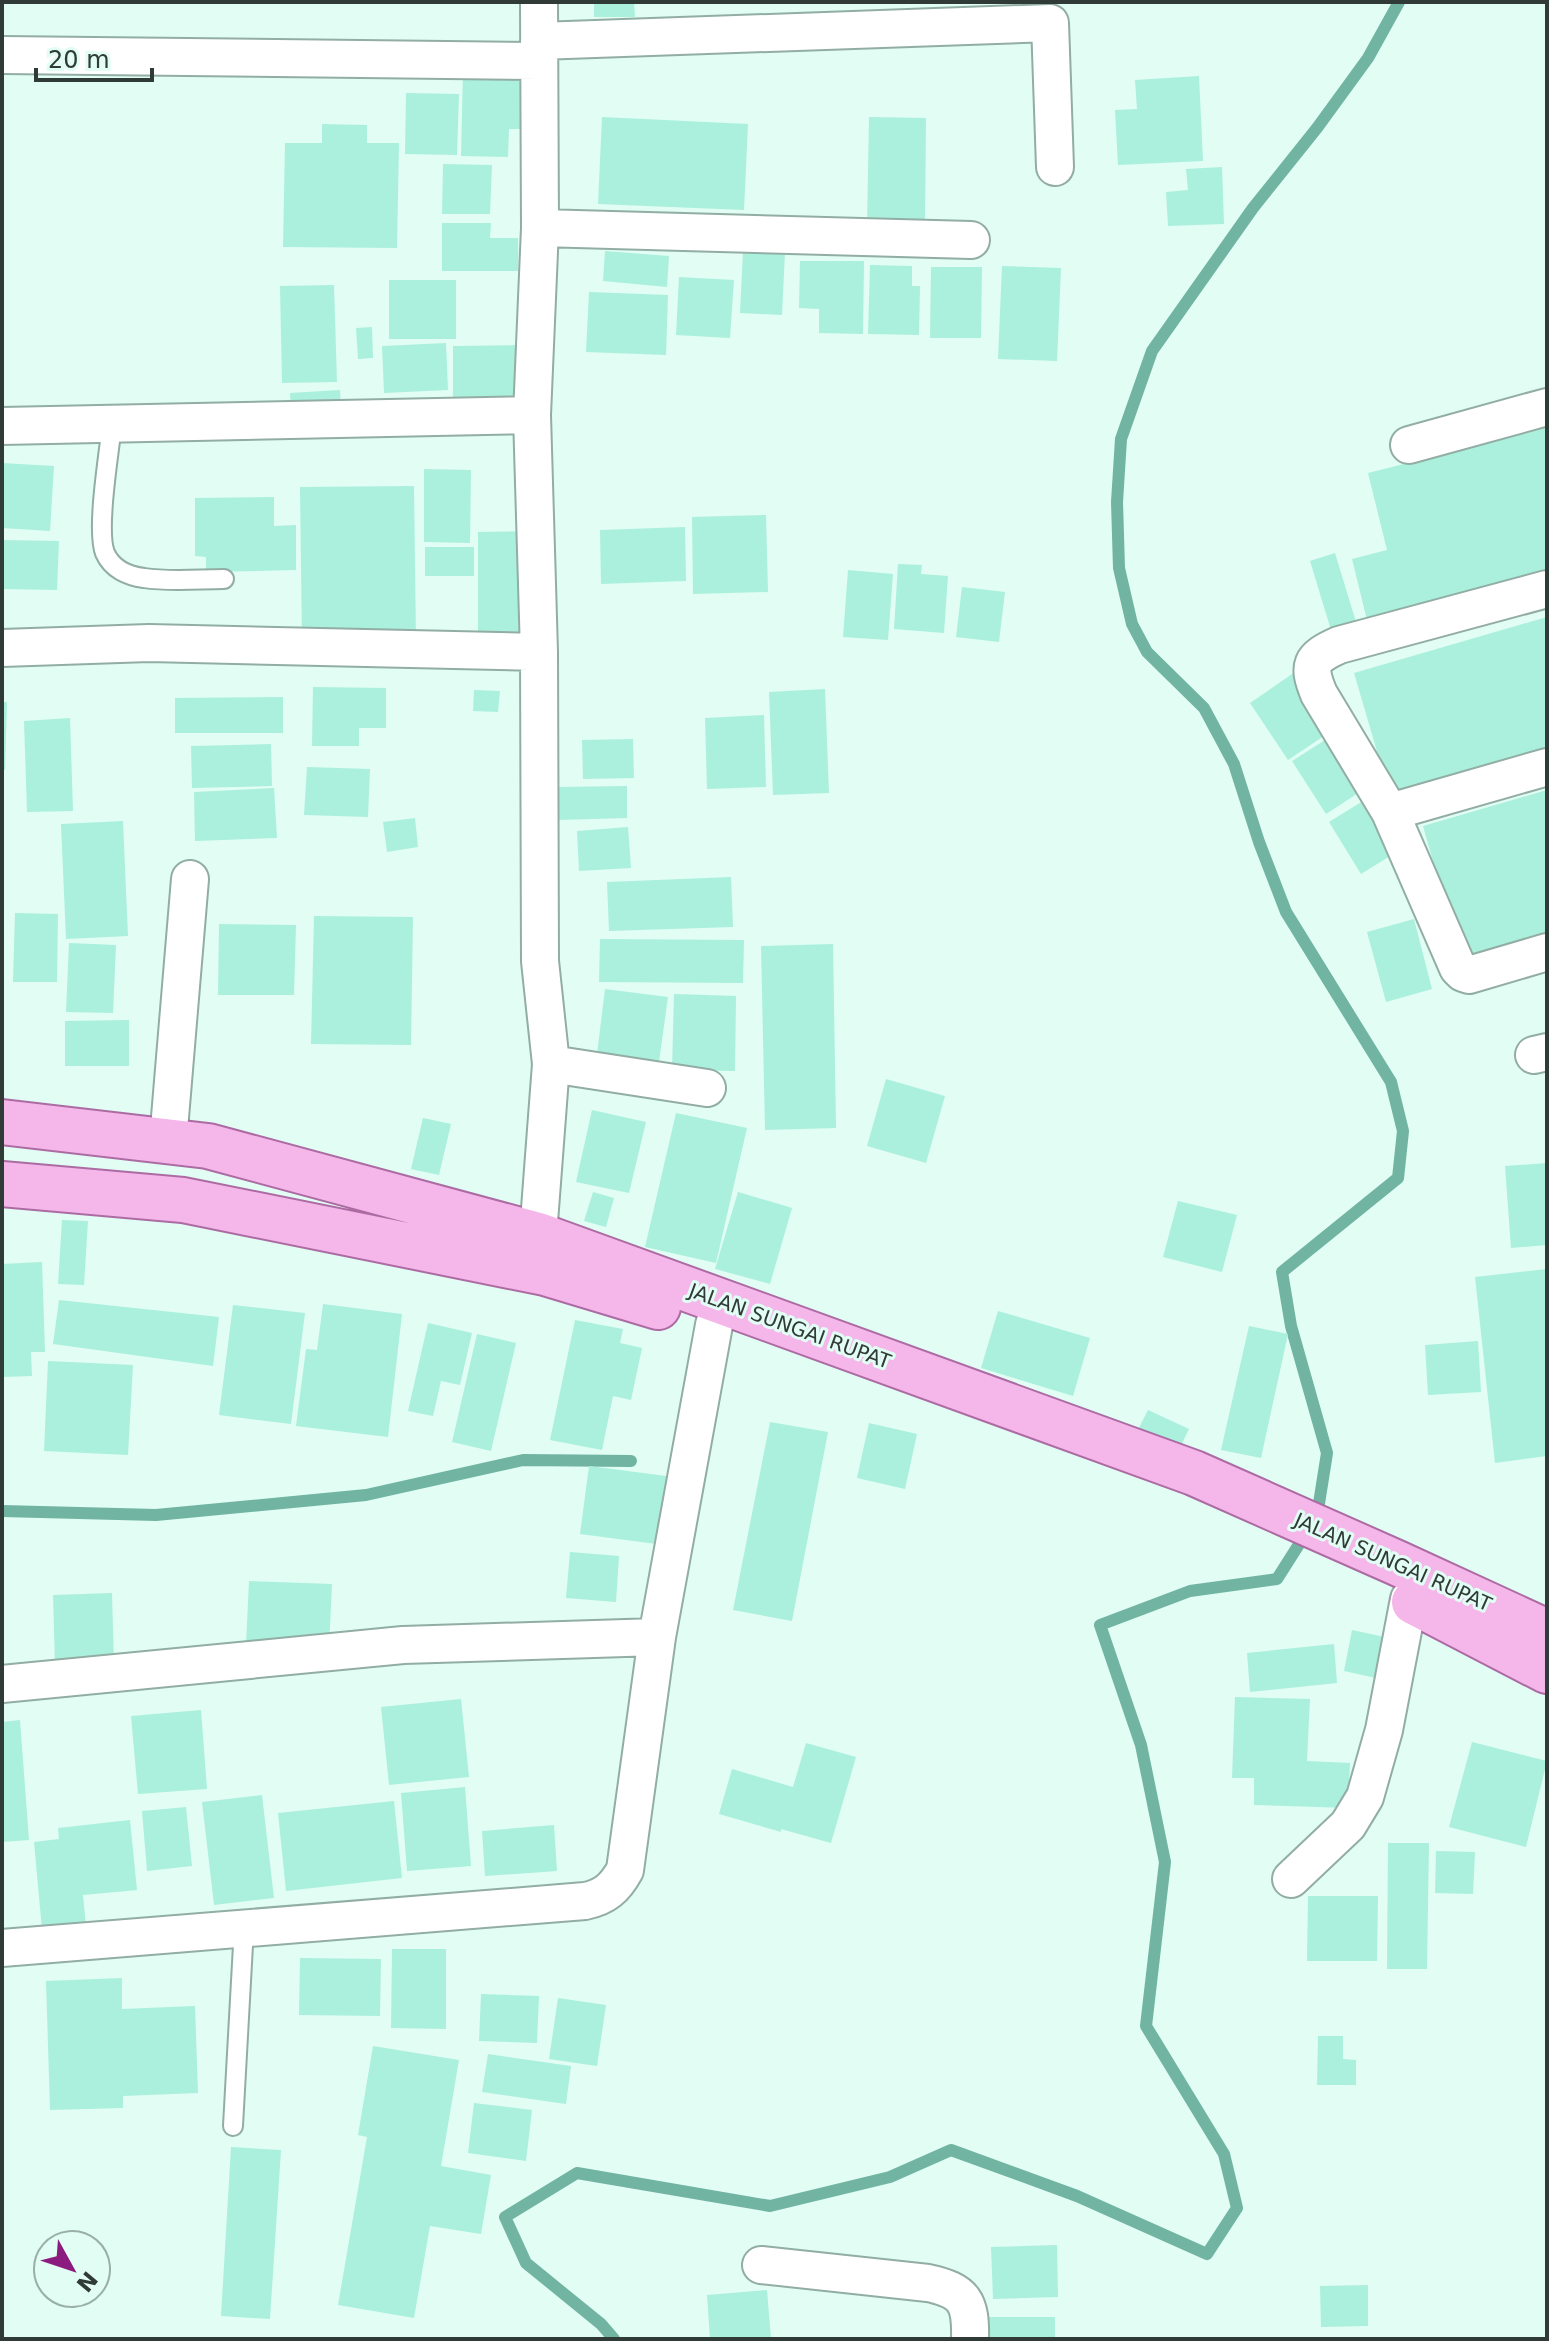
<svg xmlns="http://www.w3.org/2000/svg" width="1549" height="2341" viewBox="0 0 1549 2341" font-family="'DejaVu Sans',sans-serif">
<style>
.lines{fill:none;stroke-linecap:round;stroke-linejoin:round}
.stream{stroke:#71b4a1;stroke-width:12}
.building{fill:#abf0dc}
.lane-casing{stroke:#92ada4;stroke-width:22}
.street-casing{stroke:#92ada4;stroke-width:40}
.primary-casing{stroke:#ac6ca3;stroke-width:48}
.lane{stroke:#fff;stroke-width:18}
.street{stroke:#fff;stroke-width:36}
.primary{stroke:#f5b7ea;stroke-width:44}
.labels{text-anchor:middle;dominant-baseline:central;stroke-width:6;stroke-linejoin:round;paint-order:stroke}
.street-label{font-size:20px;fill:#303b38;stroke:#e1fdf4}
</style>
<rect width="100%" height="100%" fill="#e1fdf4"/>
<g class="lines">
<!-- stream -->
<path class="stream" d="M 2,1511 L 156,1515 L 366,1495 L 523,1460 L 631,1461
M 614,2339 L 601,2324 L 526,2263 L 505,2217 L 577,2173 L 770,2206 L 890,2177 L 951,2150 L 1077,2196 L 1207,2254 L 1237,2208 L 1224,2154 L 1146,2026 L 1165,1862 L 1141,1745 L 1100,1625 L 1190,1591 L 1277,1579 L 1317,1516 L 1327,1453 L 1291,1326 L 1282,1272 L 1398,1178 L 1403,1131 L 1391,1082 L 1286,912 L 1259,842 L 1234,764 L 1204,708 L 1147,652 L 1132,624 L 1119,568 L 1117,502 L 1121,439 L 1152,351 L 1253,208 L 1317,128 L 1368,58 L 1399,2"/>
</g>
<!-- building -->
<path class="building" d="M 594,2 L 634,2 L 635,17 L 594,17 Z
M 463,69 L 527,70 L 527,129 L 509,129 L 508,157 L 461,156 Z
M 1199,76 L 1203,161 L 1118,165 L 1115,110 L 1137,109 L 1135,80 Z
M 406,93 L 459,94 L 457,155 L 405,154 Z
M 602,117 L 748,124 L 744,210 L 598,204 Z
M 869,117 L 926,118 L 925,224 L 867,224 Z
M 322,124 L 367,125 L 367,143 L 399,143 L 397,248 L 283,247 L 285,143 L 322,143 Z
M 443,164 L 492,165 L 490,214 L 442,214 Z
M 1222,167 L 1224,224 L 1168,226 L 1166,192 L 1188,190 L 1186,169 Z
M 442,223 L 491,223 L 490,238 L 518,238 L 518,271 L 442,271 Z
M 605,251 L 669,256 L 667,287 L 603,281 Z
M 743,251 L 785,252 L 782,315 L 740,313 Z
M 800,261 L 864,261 L 863,334 L 819,333 L 819,309 L 799,308 Z
M 870,265 L 912,266 L 912,286 L 920,286 L 919,335 L 868,334 Z
M 1002,266 L 1061,268 L 1057,361 L 998,359 Z
M 931,267 L 982,267 L 981,338 L 930,338 Z
M 679,277 L 734,280 L 730,338 L 676,335 Z
M 389,280 L 456,280 L 456,339 L 389,339 Z
M 334,285 L 337,382 L 282,383 L 280,286 Z
M 589,292 L 668,295 L 666,355 L 586,352 Z
M 372,327 L 373,358 L 358,359 L 356,328 Z
M 446,343 L 448,390 L 384,393 L 382,346 Z
M 520,345 L 521,396 L 453,397 L 453,346 Z
M 340,390 L 341,409 L 291,412 L 290,393 Z
M 1547,428 L 1547,575 L 1367,620 L 1352,559 L 1387,550 L 1368,473 Z
M 2,463 L 54,466 L 50,531 L 2,528 Z
M 424,469 L 471,470 L 470,543 L 424,542 Z
M 414,486 L 416,642 L 302,644 L 300,487 Z
M 274,497 L 274,526 L 296,525 L 296,570 L 206,572 L 206,557 L 195,556 L 195,498 Z
M 766,515 L 768,592 L 693,594 L 692,517 Z
M 685,527 L 686,581 L 601,584 L 600,530 Z
M 532,531 L 532,635 L 478,635 L 478,532 Z
M 2,540 L 59,541 L 57,590 L 2,589 Z
M 425,547 L 474,547 L 474,576 L 425,576 Z
M 1335,553 L 1356,622 L 1331,630 L 1310,561 Z
M 898,564 L 922,565 L 921,574 L 948,576 L 944,633 L 894,629 Z
M 848,570 L 893,574 L 888,640 L 843,637 Z
M 962,587 L 1005,592 L 999,642 L 956,637 Z
M 1547,617 L 1547,762 L 1393,806 L 1354,673 Z
M 1298,670 L 1336,728 L 1288,760 L 1250,703 Z
M 313,687 L 386,688 L 386,728 L 359,728 L 359,746 L 312,746 Z
M 825,689 L 829,793 L 773,795 L 769,692 Z
M 474,690 L 500,691 L 498,712 L 473,711 Z
M 283,697 L 283,733 L 175,733 L 175,698 Z
M 2,702 L 7,702 L 5,770 L 2,770 Z
M 764,715 L 766,787 L 707,789 L 705,718 Z
M 70,718 L 73,811 L 27,812 L 24,721 Z
M 1336,733 L 1369,786 L 1326,814 L 1292,761 Z
M 633,739 L 634,778 L 583,779 L 582,740 Z
M 271,744 L 272,786 L 192,788 L 191,746 Z
M 307,767 L 370,769 L 368,817 L 304,815 Z
M 627,786 L 627,818 L 559,820 L 558,787 Z
M 274,788 L 277,838 L 195,841 L 194,792 Z
M 1547,790 L 1547,947 L 1464,972 L 1423,826 Z
M 1363,801 L 1395,853 L 1361,874 L 1329,822 Z
M 415,818 L 418,847 L 387,852 L 383,822 Z
M 123,821 L 128,936 L 66,939 L 61,824 Z
M 628,827 L 631,868 L 579,871 L 577,831 Z
M 731,877 L 733,927 L 609,931 L 607,882 Z
M 15,913 L 58,914 L 57,982 L 13,982 Z
M 314,916 L 413,917 L 411,1045 L 311,1044 Z
M 1414,919 L 1432,989 L 1386,1002 L 1367,932 Z
M 219,924 L 296,925 L 294,995 L 218,995 Z
M 600,939 L 744,940 L 743,983 L 599,982 Z
M 69,943 L 116,945 L 113,1013 L 66,1012 Z
M 833,944 L 836,1128 L 765,1130 L 761,946 Z
M 605,989 L 668,997 L 658,1069 L 596,1062 Z
M 674,994 L 736,996 L 735,1071 L 672,1070 Z
M 129,1020 L 129,1066 L 65,1066 L 65,1021 Z
M 886,1079 L 945,1096 L 926,1163 L 867,1146 Z
M 592,1110 L 646,1122 L 629,1193 L 576,1182 Z
M 676,1113 L 747,1128 L 716,1263 L 645,1247 Z
M 423,1118 L 451,1124 L 439,1175 L 411,1169 Z
M 1547,1163 L 1547,1245 L 1511,1248 L 1505,1166 Z
M 593,1192 L 614,1198 L 606,1227 L 584,1221 Z
M 738,1192 L 792,1208 L 770,1284 L 715,1269 Z
M 1178,1201 L 1237,1215 L 1222,1272 L 1163,1257 Z
M 62,1220 L 88,1221 L 84,1285 L 58,1284 Z
M 42,1262 L 45,1352 L 31,1352 L 32,1376 L 2,1377 L 2,1264 Z
M 1547,1269 L 1547,1456 L 1495,1463 L 1475,1277 Z
M 59,1300 L 219,1317 L 213,1366 L 53,1344 Z
M 323,1304 L 402,1314 L 388,1437 L 296,1426 L 306,1349 L 317,1350 Z
M 233,1305 L 305,1313 L 291,1424 L 219,1415 Z
M 998,1311 L 1090,1338 L 1073,1396 L 981,1368 Z
M 575,1320 L 623,1329 L 620,1343 L 642,1348 L 631,1400 L 613,1396 L 602,1450 L 550,1440 Z
M 428,1323 L 472,1333 L 460,1385 L 441,1381 L 433,1416 L 408,1411 Z
M 1249,1326 L 1288,1334 L 1261,1458 L 1221,1450 Z
M 477,1334 L 516,1343 L 491,1451 L 452,1442 Z
M 1478,1341 L 1481,1392 L 1428,1395 L 1425,1345 Z
M 48,1361 L 133,1365 L 128,1455 L 44,1451 Z
M 1148,1410 L 1189,1429 L 1178,1452 L 1137,1432 Z
M 770,1422 L 828,1432 L 792,1621 L 733,1610 Z
M 869,1423 L 917,1434 L 905,1489 L 857,1478 Z
M 589,1466 L 674,1477 L 664,1545 L 580,1534 Z
M 570,1552 L 619,1556 L 616,1602 L 566,1598 Z
M 249,1581 L 332,1584 L 329,1648 L 246,1645 Z
M 112,1593 L 114,1665 L 55,1666 L 53,1595 Z
M 1352,1630 L 1394,1639 L 1385,1680 L 1344,1671 Z
M 1334,1644 L 1337,1683 L 1250,1692 L 1247,1653 Z
M 1235,1697 L 1310,1699 L 1307,1761 L 1350,1763 L 1348,1808 L 1254,1805 L 1254,1778 L 1232,1778 Z
M 461,1699 L 469,1777 L 389,1785 L 381,1707 Z
M 201,1710 L 207,1789 L 138,1794 L 131,1716 Z
M 20,1720 L 29,1840 L 2,1842 L 2,1722 Z
M 1472,1742 L 1547,1761 L 1526,1847 L 1449,1827 Z
M 806,1743 L 856,1757 L 831,1843 L 781,1829 L 781,1832 L 719,1814 L 732,1769 L 793,1787 Z
M 465,1787 L 471,1866 L 407,1871 L 401,1793 Z
M 262,1795 L 274,1898 L 214,1905 L 202,1802 Z
M 394,1801 L 402,1878 L 286,1891 L 278,1813 Z
M 186,1807 L 192,1866 L 147,1871 L 142,1811 Z
M 130,1820 L 137,1890 L 83,1895 L 86,1926 L 42,1930 L 34,1842 L 59,1839 L 58,1828 Z
M 554,1825 L 557,1871 L 485,1876 L 482,1831 Z
M 1388,1843 L 1429,1843 L 1427,1969 L 1387,1969 Z
M 1436,1851 L 1475,1852 L 1473,1894 L 1435,1893 Z
M 1308,1896 L 1378,1896 L 1377,1961 L 1307,1961 Z
M 392,1949 L 446,1949 L 446,2029 L 391,2028 Z
M 300,1958 L 381,1959 L 380,2016 L 299,2015 Z
M 122,1978 L 122,2009 L 195,2006 L 198,2093 L 123,2096 L 123,2108 L 50,2110 L 46,1981 Z
M 481,1994 L 539,1996 L 537,2043 L 479,2041 Z
M 558,1998 L 606,2005 L 597,2066 L 549,2059 Z
M 1318,2036 L 1343,2036 L 1343,2059 L 1356,2060 L 1356,2085 L 1317,2085 Z
M 373,2046 L 459,2060 L 441,2166 L 491,2175 L 481,2234 L 430,2226 L 414,2318 L 338,2305 L 367,2137 L 358,2135 Z
M 488,2054 L 571,2066 L 566,2104 L 482,2092 Z
M 474,2103 L 532,2110 L 526,2161 L 468,2153 Z
M 231,2147 L 281,2150 L 270,2319 L 221,2316 Z
M 1057,2245 L 1058,2297 L 993,2299 L 991,2247 Z
M 1368,2285 L 1368,2326 L 1321,2327 L 1320,2286 Z
M 767,2290 L 771,2339 L 710,2339 L 707,2295 Z
M 987,2317 L 1055,2317 L 1055,2339 L 987,2339 Z"/>
<g class="lines">
<!-- lane casing -->
<g class="lane-casing">
<path id="lane" d="M 112,425 C 109,453 96,530 105,553 C 112,569 128,576 144,578 C 170,582 199,579 224,579
M 233,2126 L 244,1927"/>
</g>
<!-- street casing -->
<g class="street-casing">
<path id="street" d="M 539,2 L 540,228 L 532,415 L 539,652 L 540,961 L 551,1064 L 538,1235 L 543,1263
M 539,41 L 1050,23 L 1055,167
M 2,55 L 539,61
M 540,228 L 971,240
M 2,426 L 532,415
M 1409,445 L 1547,407
M 1547,589 L 1339,645 C 1310,658 1307,665 1319,694 L 1390,812 L 1458,968 L 1463,973 L 1469,975 L 1547,952
M 2,648 L 149,643 L 539,652
M 1390,812 L 1547,767
M 1534,1055 L 1547,1052
M 551,1064 L 707,1088
M 168,1141 L 190,879
M 2,1684 L 403,1645 L 657,1637
M 1291,1879 L 1348,1825 L 1365,1797 L 1384,1730 L 1409,1599
M 2,1948 L 585,1901 C 605,1897 615,1888 625,1870 L 657,1637 L 714,1325 L 721,1301
M 761,2265 L 928,2283 C 965,2291 971,2302 970,2339"/>
</g>
<!-- primary casing -->
<g class="primary-casing">
<path id="primary" d="M 2,1122 L 208,1146 L 538,1235 L 1194,1473 L 1397,1563 L 1547,1632
M 2,1184 L 183,1200 L 545,1273 L 658,1307
M 1414,1602 L 1547,1671"/>
</g>
<!-- lane -->
<use href="#lane" class="lane"/>
<!-- street -->
<use href="#street" class="street"/>
<!-- primary -->
<use href="#primary" class="primary"/>
</g>
<g class="labels">
<!-- street labels -->
<g class="street-label">
<text transform="translate(790 1326) rotate(20)">JALAN SUNGAI RUPAT</text>
<text transform="translate(1393 1562) rotate(24)">JALAN SUNGAI RUPAT</text>
</g>
</g>
<!-- border -->
<rect width="1549" height="2341" fill="none" stroke="#303b38" stroke-width="8"/>
<!-- north arrow -->
<g transform="translate(72 2269) rotate(130)"><circle r="38" fill="#e1fdf4" stroke="#9aafa9" stroke-width="2"/>
<path d="M0-6L14 30L0 20L-14 30Z" fill="#8b1b7e"/>
<text y="-12" font-size="22" font-weight="bold" text-anchor="middle" fill="#303b38">N</text>
</g>
<!-- scale -->
<path d="M36 68v12h116v-12" fill="none" stroke="#303b38" stroke-width="4"/>
<text x="48" y="68" font-size="24" fill="#303b38" stroke="#e1fdf4" stroke-width="6" paint-order="stroke">20 m</text>
</svg>
